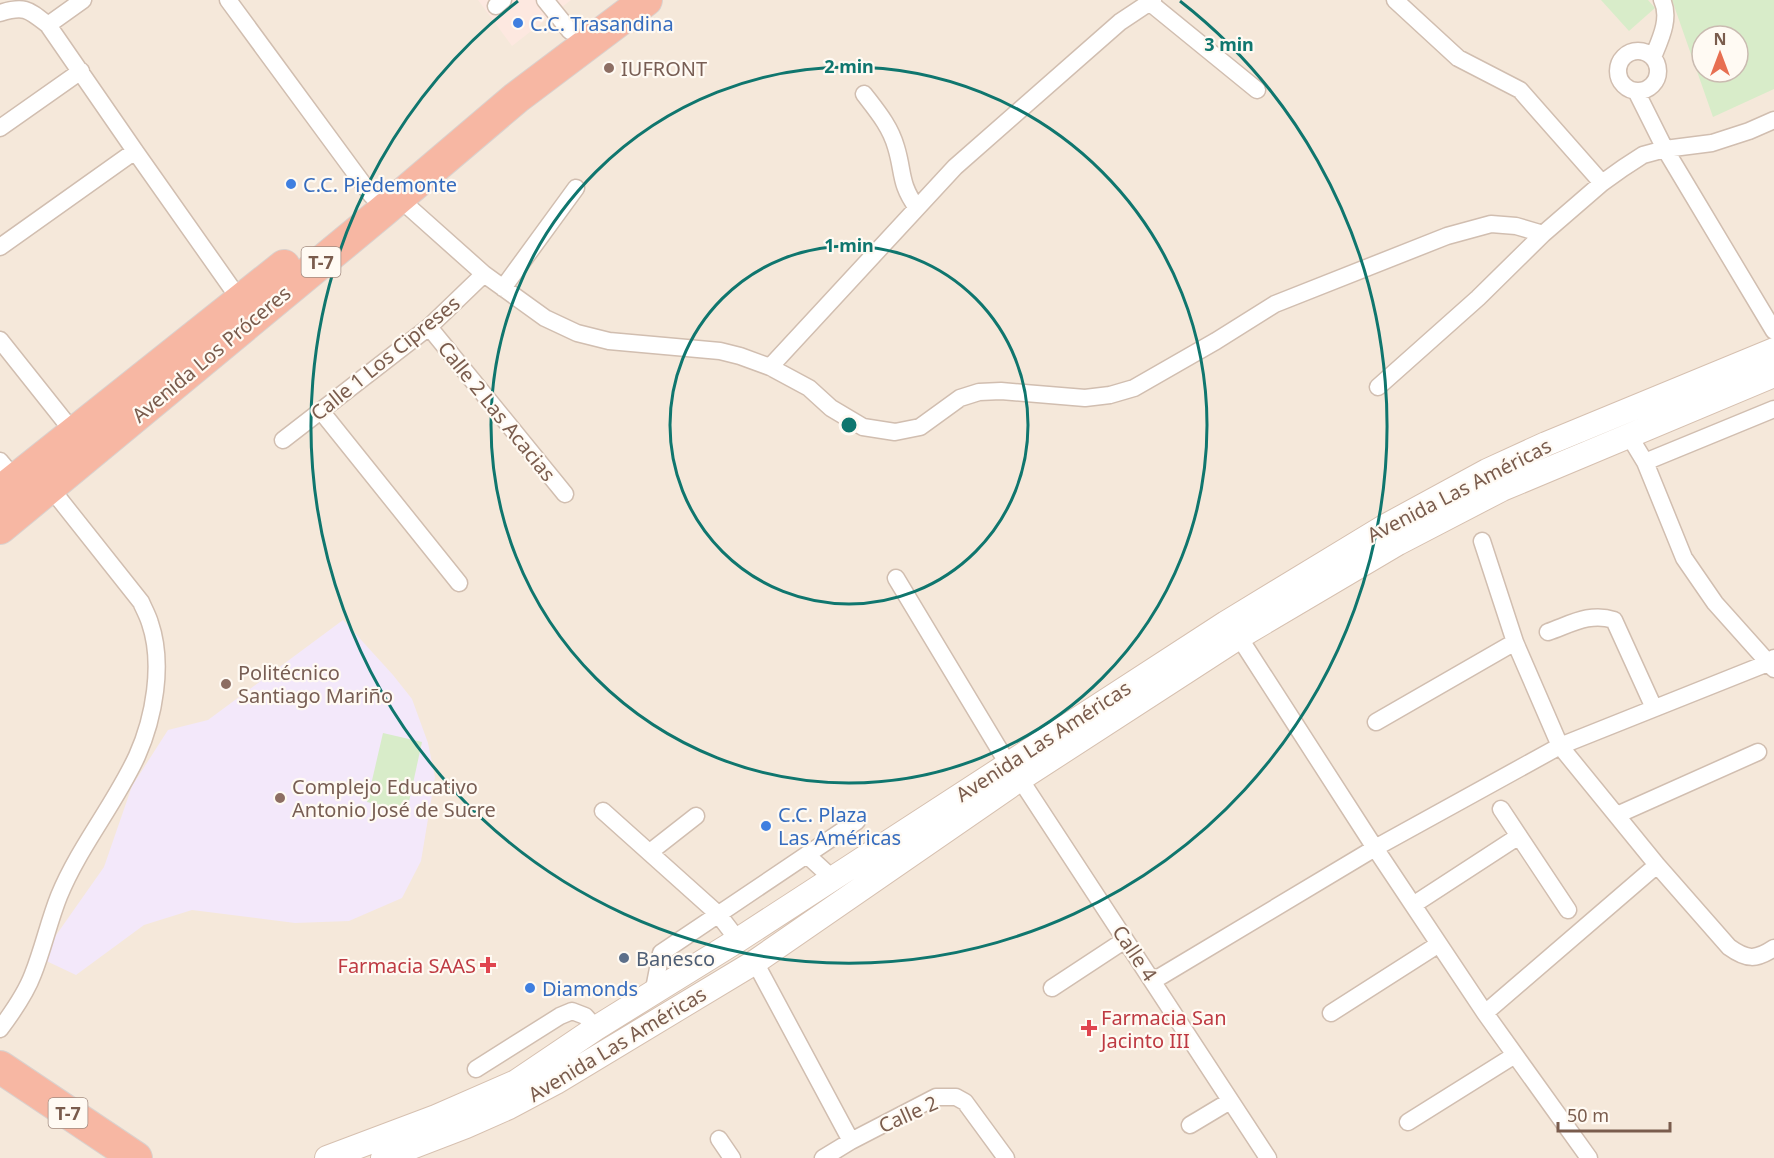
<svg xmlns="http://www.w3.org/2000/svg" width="1774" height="1158" viewBox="0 0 1774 1158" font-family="'Noto Sans',sans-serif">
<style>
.residential{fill:#f5e8da;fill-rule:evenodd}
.commercial{fill:#fde8e0}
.education{fill:#f3e8fa}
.green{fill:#d8ecc9;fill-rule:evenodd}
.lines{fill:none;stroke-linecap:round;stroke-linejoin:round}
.street-casing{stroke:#d1beb0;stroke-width:19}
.secondary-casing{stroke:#d6c0b0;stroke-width:26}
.highway-casing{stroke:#dad1cd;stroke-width:34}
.street{stroke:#fff;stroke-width:16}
.secondary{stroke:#fff;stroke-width:24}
.highway{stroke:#f7b7a3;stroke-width:32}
.ring{fill:none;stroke:#0f766e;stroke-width:3}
.shop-dot{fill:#3f7fe0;stroke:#fffaf3;stroke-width:2}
.education-dot{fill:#8d6e63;stroke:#fffaf3;stroke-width:2}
.service-dot{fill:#5c6f8a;stroke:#fffaf3;stroke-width:2}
.health-dot{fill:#e0444e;stroke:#fffaf3;stroke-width:2}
.labels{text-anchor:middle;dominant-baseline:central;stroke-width:4.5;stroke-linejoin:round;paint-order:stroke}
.shield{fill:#fffaf3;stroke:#a28b7f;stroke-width:1.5}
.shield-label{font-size:18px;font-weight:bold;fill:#7a5c4d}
.shop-label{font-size:20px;fill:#366cbe;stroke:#fffaf3;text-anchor:start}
.education-label{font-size:20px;fill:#785e54;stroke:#fffaf3;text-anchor:start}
.street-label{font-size:20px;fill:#7a5c4d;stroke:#fffaf3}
.service-label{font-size:20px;fill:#4e5e75;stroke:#fffaf3;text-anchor:start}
.health-label{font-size:20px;fill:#be3a42;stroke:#fffaf3;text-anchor:end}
.centre{fill:#0f766e;stroke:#fffaf3;stroke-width:3}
.ring-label{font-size:18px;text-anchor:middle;font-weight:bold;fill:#0f766e;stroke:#fffaf3;stroke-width:4.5;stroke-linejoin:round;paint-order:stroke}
</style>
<rect width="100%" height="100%" fill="#fdf6ec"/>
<!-- residential -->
<path class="residential" d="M 0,0 L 1774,0 L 1774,1158 L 0,1158 ZM 1702,36 L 1738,36 L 1738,72 L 1702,72 Z"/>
<!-- commercial -->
<path class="commercial" d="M 478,0 L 571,0 L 512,46 Z"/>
<!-- education -->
<path class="education" d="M 343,620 L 393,675 L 412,699 L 428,743 L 435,777 L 421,861 L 402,898 L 349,921 L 295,923 L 192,910 L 144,925 L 76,975 L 40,958 L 104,867 L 132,786 L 168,730 L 208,720 Z"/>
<!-- green -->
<path class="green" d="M 1601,0 L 1648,0 L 1655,8 L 1629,31 Z
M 1672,0 L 1774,0 L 1774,89 L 1713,117 ZM 1702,36 L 1738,36 L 1738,72 L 1702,72 Z
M 383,733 L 422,742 L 407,811 L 367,802 Z"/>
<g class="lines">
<!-- street casing -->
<g class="street-casing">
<path id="street" d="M 228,0 L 372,196
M 545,0 L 570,31
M 1395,0 L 1458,58 L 1520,90 L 1602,183
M 1149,2 L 1257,90
M 496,6 L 503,0
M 0,13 C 25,5 29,10 48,25 L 135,151 L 240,300
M 48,25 L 83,0
M1618 71a20 20 0 1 1 40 0a20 20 0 1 1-40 0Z
M 1653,57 C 1660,40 1671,18 1662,0
M 1636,91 L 1665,149 L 1774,331
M 864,94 C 877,111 890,126 896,147 C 904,173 899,183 917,208
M 0,128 L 81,71
M 410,208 L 484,274 L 545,318 L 577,333 L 609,341 L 720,351 L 740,356 L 770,367 L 809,388 L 831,408 L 863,427 L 895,432 L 920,427 L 960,398 L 979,392 L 1001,391 L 1085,398 L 1110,395 L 1134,388 L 1216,341 L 1275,304 L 1447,236 L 1491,224 L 1516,226 L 1543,234
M 0,247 L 135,151
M 503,288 L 576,188
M 429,327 L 565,494
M 0,340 L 74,433
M 770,367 L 955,167 L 1120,22 L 1153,0
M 1378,387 L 1478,298 L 1543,234 L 1602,183 L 1623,168 L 1643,155 L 1665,149 L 1712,143 L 1749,131 L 1774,120
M 321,411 L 459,583
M 1628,434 L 1645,462 L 1684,558 L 1715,603 L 1774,669
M 283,440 L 429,327 L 484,274
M 0,461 L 15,479
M 1645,462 L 1774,409
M 1482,541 L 1515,642 L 1560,746 L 1657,865 L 1485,1013
M 896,578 L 1008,764 L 1020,779 L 1268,1158
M 1548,632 C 1571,624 1590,612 1614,620 L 1654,708
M 1239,637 L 1375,848 L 1485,1013 L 1589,1158
M 1376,722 L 1515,642
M 1501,809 L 1568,910
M 603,811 L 718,914 L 738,940
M 1617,815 L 1758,752
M 650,852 L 696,816
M 808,856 L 832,878
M 1657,865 L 1729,947 C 1747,960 1756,960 1774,948
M 1413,905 L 1519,836
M 755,962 L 851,1141
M 1153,981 L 1375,848 L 1560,746 L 1768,663 L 1774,658
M 1052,988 L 1125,940
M 653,994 L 661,953 L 857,821
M 1331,1013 L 1439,944
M 0,1029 C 12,1013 26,993 33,974 C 43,949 49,921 59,896 C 79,847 115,804 137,756 C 154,718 164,664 150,623 C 148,616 144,609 141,602 L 49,486
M 476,1069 L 560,1016 L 572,1011 L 585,1016 L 596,1028
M 1408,1122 L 1515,1055
M 1190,1125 L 1230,1101
M 719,1139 L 732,1158
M 823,1158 L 851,1141 L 936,1097 L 956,1097 L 965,1102 L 1006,1158"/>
</g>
<!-- secondary casing -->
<g class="secondary-casing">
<path id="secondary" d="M 327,1158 L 436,1117 L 516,1082 L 596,1028 L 738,940 L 1226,623 L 1384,527 L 1487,471 L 1546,444 L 1774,350
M 383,1158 L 466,1126 L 509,1107 L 556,1082 L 755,962 L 1020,779 L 1239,637 L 1398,543 L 1502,489 L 1774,375"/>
</g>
<!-- highway casing -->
<g class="highway-casing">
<path id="highway" d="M 0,492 L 284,266
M 0,528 L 383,211 L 516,98 L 646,0
M 0,1067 L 136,1158"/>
</g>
<!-- street -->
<use href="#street" class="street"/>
<!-- secondary -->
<use href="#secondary" class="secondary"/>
<!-- highway -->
<use href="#highway" class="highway"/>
</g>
<!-- distance rings -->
<g class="ring">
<circle cx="849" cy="425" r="179"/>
<circle cx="849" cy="425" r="358"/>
<path d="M1180 1A538 538 0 1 1 518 1"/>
</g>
<!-- markers -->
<g class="shop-dot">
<circle cx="518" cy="23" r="6"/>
<circle cx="291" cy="184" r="6"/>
<circle cx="766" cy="826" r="6"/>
<circle cx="530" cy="988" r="6"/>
</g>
<g class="education-dot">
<circle cx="609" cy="68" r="6"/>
<circle cx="226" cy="684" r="6"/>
<circle cx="280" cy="798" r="6"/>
</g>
<circle class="service-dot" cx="624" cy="958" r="6"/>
<g class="health-dot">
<path d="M485 956h6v6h6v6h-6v6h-6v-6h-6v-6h6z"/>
<path d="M1086 1019h6v6h6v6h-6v6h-6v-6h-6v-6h6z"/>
</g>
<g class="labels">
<!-- shield labels -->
<g class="shield">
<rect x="301.5" y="247" width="39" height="30" rx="4.5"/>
<rect x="48.5" y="1098" width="39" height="30" rx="4.5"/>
</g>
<g class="shield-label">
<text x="321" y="262">T-7</text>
<text x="68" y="1113">T-7</text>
</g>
<!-- shop labels -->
<g class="shop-label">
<text x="530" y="23">C.C. Trasandina</text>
<text x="303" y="184">C.C. Piedemonte</text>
<text x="778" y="814">C.C. Plaza<tspan x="778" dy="23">Las Américas</tspan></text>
<text x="542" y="988">Diamonds</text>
</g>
<!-- education labels -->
<g class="education-label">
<text x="621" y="68">IUFRONT</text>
<text x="238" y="672">Politécnico<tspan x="238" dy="23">Santiago Mariño</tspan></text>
<text x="292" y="786">Complejo Educativo<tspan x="292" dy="23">Antonio José de Sucre</tspan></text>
</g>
<!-- street labels -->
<g class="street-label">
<text transform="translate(211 354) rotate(-40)">Avenida Los Próceres</text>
<text transform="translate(385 358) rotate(-39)">Calle 1 Los Cipreses</text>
<text transform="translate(497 411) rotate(51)">Calle 2 Las Acacias</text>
<text transform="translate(1459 490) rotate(-27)">Avenida Las Américas</text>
<text transform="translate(1043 741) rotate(-33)">Avenida Las Américas</text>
<text transform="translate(1135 953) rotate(56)">Calle 4</text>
<text transform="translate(617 1044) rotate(-31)">Avenida Las Américas</text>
<text transform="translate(908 1114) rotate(-24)">Calle 2</text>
</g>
<!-- service labels -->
<g class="service-label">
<text x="636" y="958">Banesco</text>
</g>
<!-- health labels -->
<g class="health-label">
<text x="476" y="965">Farmacia SAAS</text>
<text x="1101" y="1017" text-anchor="start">Farmacia San<tspan x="1101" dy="23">Jacinto III</tspan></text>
</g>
</g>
<circle cx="849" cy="425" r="9" class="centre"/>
<g class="ring-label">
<text x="1229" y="51">3 min</text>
<text x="849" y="73">2 min</text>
<text x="849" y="252">1 min</text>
</g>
<!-- north arrow -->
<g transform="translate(1720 54)"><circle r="28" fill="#fffaf3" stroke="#cabbb1" stroke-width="1.5"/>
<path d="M0-4.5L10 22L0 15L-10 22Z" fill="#e76f51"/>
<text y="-9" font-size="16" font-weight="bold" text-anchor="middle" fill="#7a5c4d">N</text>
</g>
<!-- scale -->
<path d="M1558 1122v9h112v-9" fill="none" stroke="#7a5c4d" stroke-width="3"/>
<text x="1567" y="1122" font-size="18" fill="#7a5c4d" stroke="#fffaf3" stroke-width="4.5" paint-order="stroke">50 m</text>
</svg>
